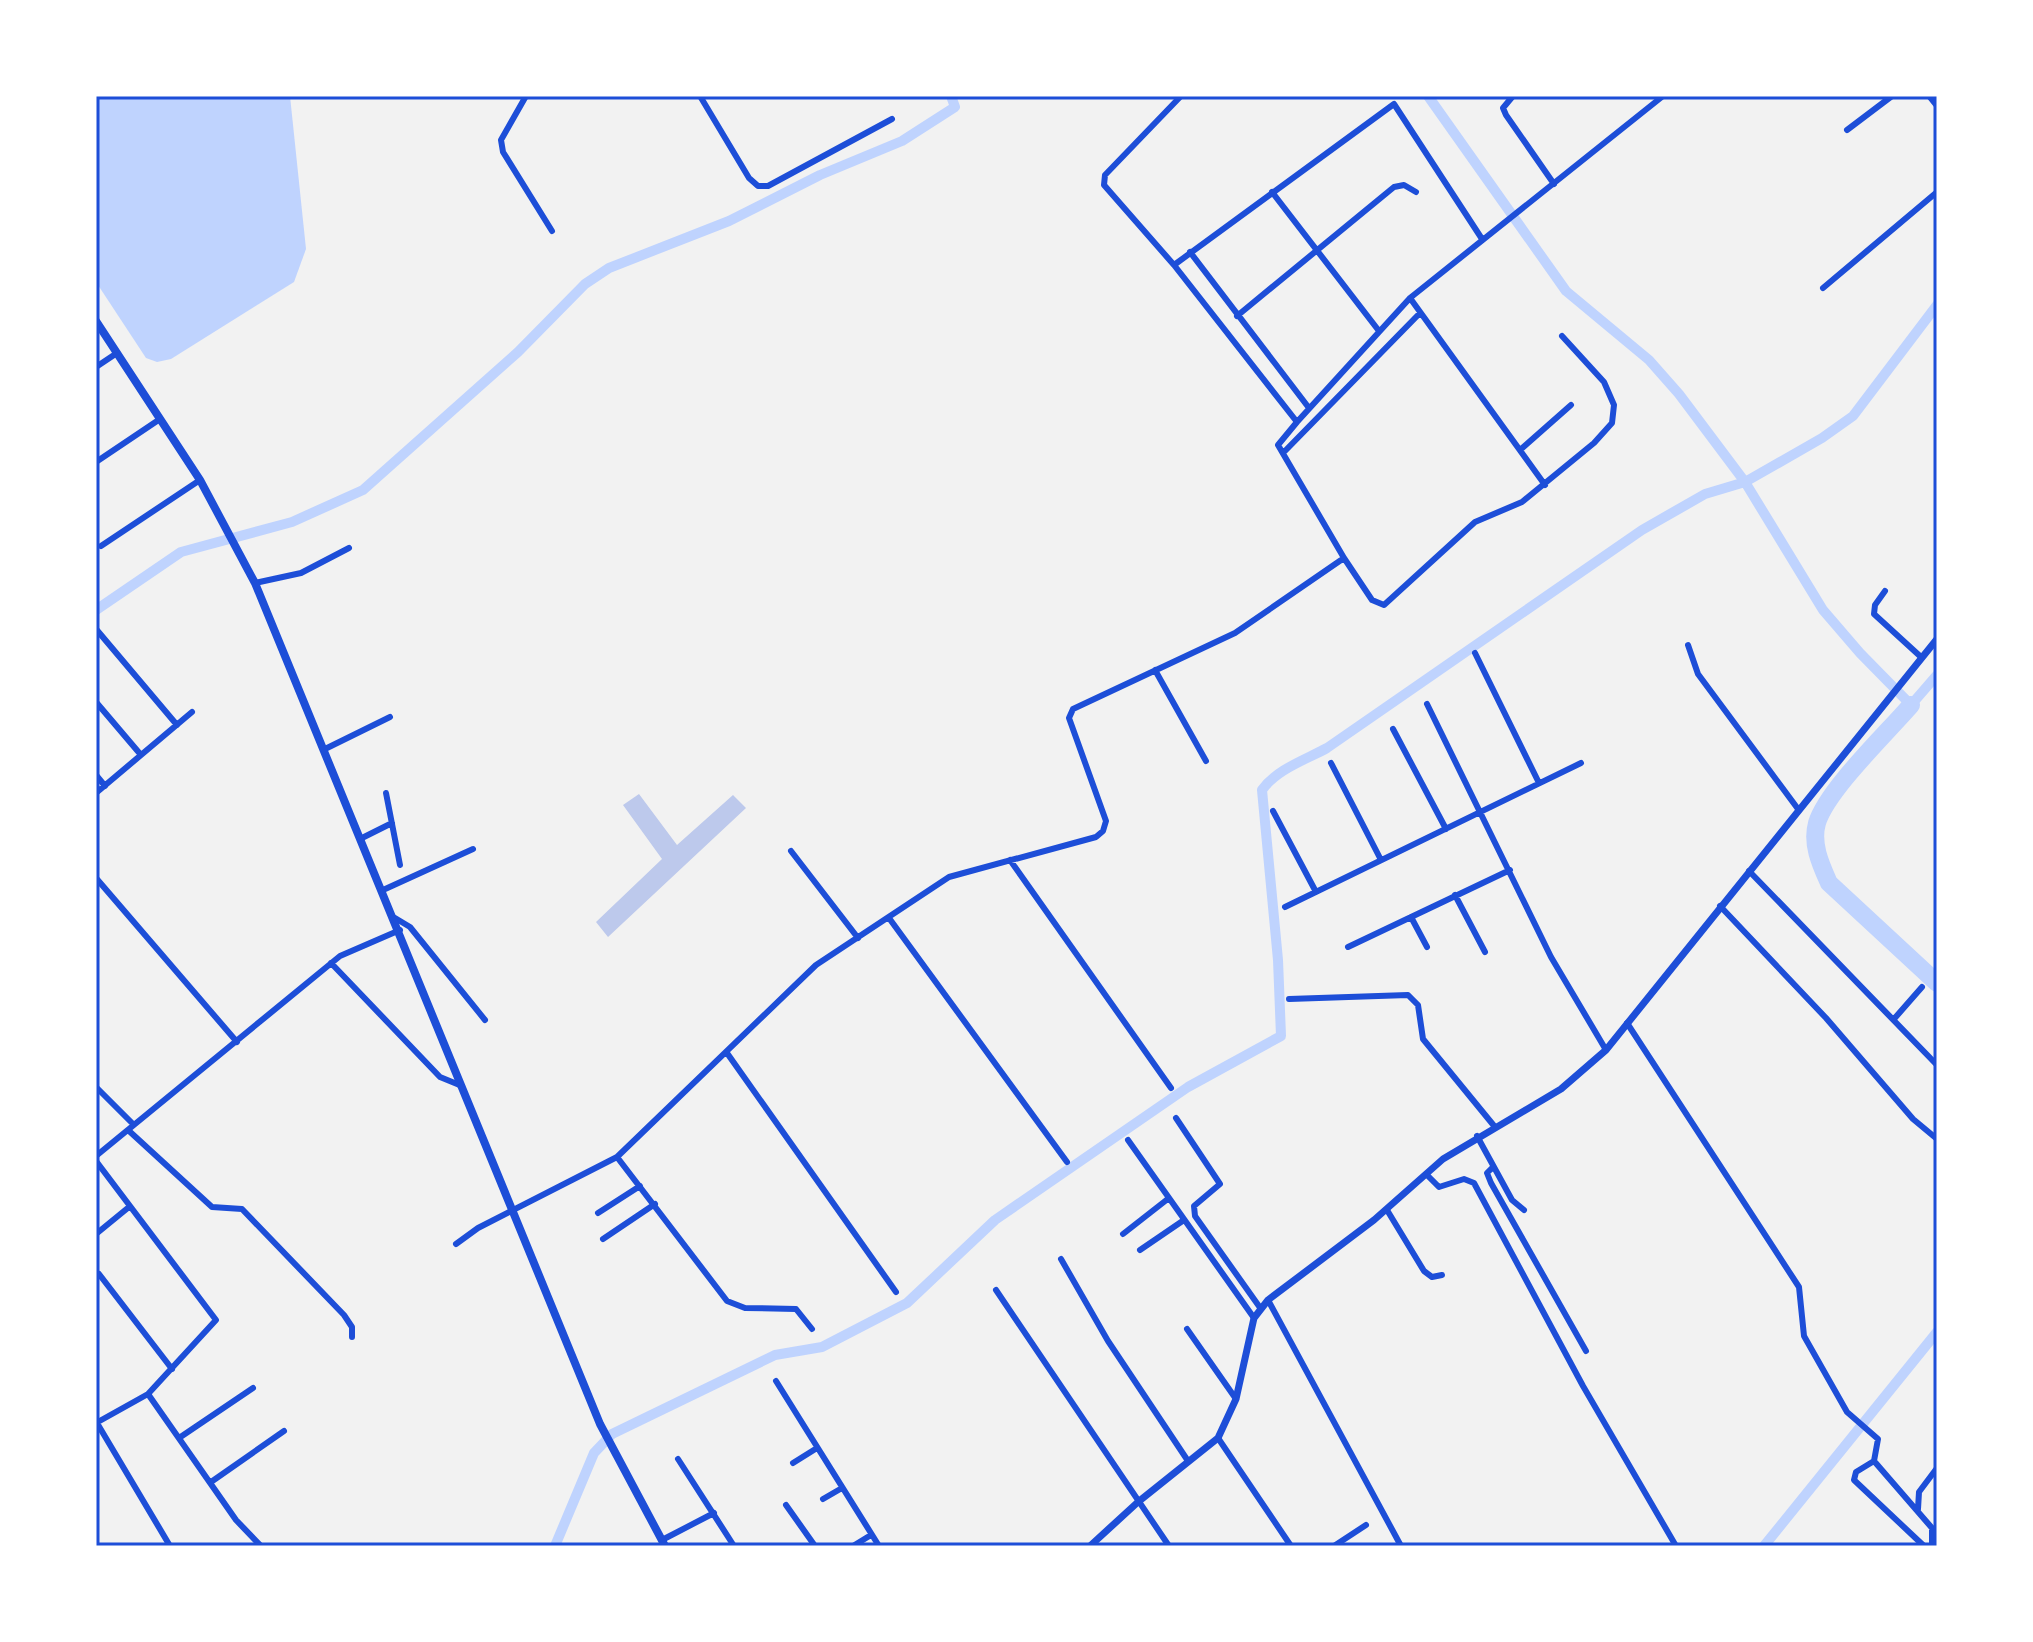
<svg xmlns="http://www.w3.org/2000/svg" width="2033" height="1642" viewBox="0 0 2033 1642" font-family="Overpass,sans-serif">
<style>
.water{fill:#bfd3fe}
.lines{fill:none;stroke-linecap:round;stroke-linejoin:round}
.canal{stroke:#bfd3fe;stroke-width:10}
.river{stroke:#bfd3fe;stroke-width:18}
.building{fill:#bdc9ec}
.minor{stroke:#1d4ed8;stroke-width:6}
.tertiary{stroke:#1d4ed8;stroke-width:7}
.secondary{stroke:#1d4ed8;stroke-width:8}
.neatline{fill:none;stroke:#1d4ed8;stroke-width:3}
</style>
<rect width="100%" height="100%" fill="#f2f2f2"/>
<!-- water -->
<path class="water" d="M 96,96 L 290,96 L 306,249 L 294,282 L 171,359 L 157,362 L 146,358 L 96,282 Z"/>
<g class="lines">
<!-- canal -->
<path class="canal" d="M 1428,96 L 1566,291 L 1649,360 L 1679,394 L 1745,482 L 1823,610 L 1860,653 L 1911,705 L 1937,675
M 96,610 L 181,552 L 292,522 L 363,490 L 518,352 L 585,284 L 609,268 L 729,221 L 820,175 L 902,141 L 955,107 L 951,96
M 555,1546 L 594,1453 L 612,1434 L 775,1355 L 822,1347 L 907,1303 L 995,1220 L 1188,1087 L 1281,1036 L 1278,960 L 1262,790 C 1277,769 1305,760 1327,748 L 1642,530 L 1705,494 L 1745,482 L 1822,438 L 1853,416 L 1937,305
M 1764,1546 L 1937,1332"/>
<!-- river -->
<path class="river" d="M 1911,705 C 1887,733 1827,790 1817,823 C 1811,844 1821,865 1829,883 L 1937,983"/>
</g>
<!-- building -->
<path class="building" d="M 639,794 L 677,845 L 733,795 L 746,808 L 608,937 L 596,922 L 662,859 L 623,805 Z"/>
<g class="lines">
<!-- minor -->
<path class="minor" d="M 526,96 L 501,140 L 503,152 L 552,231
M 700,96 L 749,178 L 758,186 L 768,186 L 892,119
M 1181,96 L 1105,175 L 1104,185 L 1174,265 L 1297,422 L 1278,445 L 1344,558
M 1513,96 L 1503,108 L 1506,115 L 1554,184
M 1929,96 L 1937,106
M 1847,130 L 1892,96
M 1272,192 L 1379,331
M 1190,252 L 1309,408
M 1174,265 L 1394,104 L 1482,239
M 1823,288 L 1937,192
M 1410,298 L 1545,485
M 1237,316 L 1394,187 L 1404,185 L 1416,192
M 96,367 L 117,353
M 1297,422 L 1410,298 L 1663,96
M 1520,450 L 1571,405
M 1283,453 L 1420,313
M 96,462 L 160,419
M 101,546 L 200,480
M 255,583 L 301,573 L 349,548
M 1885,591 L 1875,605 L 1874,614 L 1921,657
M 96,629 L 177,725
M 1688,645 L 1698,674 L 1798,809
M 1475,653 L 1539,783
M 1155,670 L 1206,761
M 96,702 L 141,755
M 1427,704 L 1551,957 L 1606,1050
M 1393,729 L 1446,829
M 325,749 L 390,717
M 1331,763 L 1381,860
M 96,775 L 105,786
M 96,793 L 192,712
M 386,793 L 400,865
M 1273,811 L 1316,892
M 362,838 L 392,823
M 791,851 L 858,938
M 1010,860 L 1171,1088
M 1749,871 L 1937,1065
M 96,878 L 237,1042
M 383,890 L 473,849
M 1455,895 L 1485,952
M 1720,906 L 1826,1018 L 1913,1119 L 1937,1139
M 1285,907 L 1581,763
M 1411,917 L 1427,947
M 395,918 L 410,927 L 485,1020
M 889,918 L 1067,1162
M 1348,947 L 1510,870
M 331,963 L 440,1077 L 462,1086
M 1289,999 L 1408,995 L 1418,1005 L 1423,1039 L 1495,1127
M 1894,1019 L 1922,987
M 1627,1023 L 1799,1287 L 1804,1336 L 1847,1412 L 1878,1439 L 1874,1461 L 1932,1528 L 1932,1546
M 727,1053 L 896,1292
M 96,1087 L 134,1125
M 1176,1118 L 1220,1184 L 1194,1206 L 1195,1216 L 1261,1309
M 128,1130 L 212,1207 L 242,1209 L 344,1315 L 352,1327 L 352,1337
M 1477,1136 L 1512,1200 L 1524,1210
M 1128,1140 L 1254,1318
M 96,1156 L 340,956 L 400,930
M 617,1157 L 727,1301 L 745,1308 L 796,1309 L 812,1329
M 96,1161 L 216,1320 L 148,1394 L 96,1423
M 1493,1167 L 1487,1173 L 1491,1183 L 1586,1351
M 1427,1175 L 1439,1187 L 1464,1179 L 1474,1183 L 1583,1386 L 1676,1546
M 1387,1210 L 1424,1271 L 1432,1277 L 1442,1275
M 598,1213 L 640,1186
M 96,1234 L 129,1207
M 1123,1234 L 1169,1198
M 603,1239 L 655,1204
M 456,1244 L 478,1228 L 617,1157 L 816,965 L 949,877 L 1096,837 L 1103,831 L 1106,821 L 1069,718 L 1073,709 L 1235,633 L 1344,558 L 1372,600 L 1384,605 L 1475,522 L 1522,502 L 1594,443 L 1612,423 L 1614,405 L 1604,382 L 1562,336
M 1140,1250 L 1184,1220
M 1061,1259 L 1108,1341 L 1188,1461
M 99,1274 L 172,1369
M 996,1290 L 1169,1546
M 1268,1300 L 1401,1546
M 1187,1329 L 1236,1399
M 776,1381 L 879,1546
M 148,1394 L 236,1520 L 261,1546
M 97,1423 L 170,1546
M 179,1438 L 253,1388
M 1218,1438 L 1291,1546
M 678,1459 L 734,1546
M 1874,1461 L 1856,1472 L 1854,1480 L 1924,1546
M 793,1463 L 817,1448
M 211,1482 L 284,1431
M 823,1499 L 842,1488
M 786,1505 L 815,1546
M 1918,1509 L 1919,1492 L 1937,1468
M 662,1540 L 714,1513
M 853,1546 L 871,1535
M 1334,1546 L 1366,1525"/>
<!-- tertiary -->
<path class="tertiary" d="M 1090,1546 L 1138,1502 L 1218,1438 L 1236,1399 L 1254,1318 L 1268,1300 L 1374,1220 L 1443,1159 L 1561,1089 L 1606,1050 L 1937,639"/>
<!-- secondary -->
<path class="secondary" d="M 96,321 L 200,480 L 255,583 L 600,1424 L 665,1546"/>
</g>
<!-- border -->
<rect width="2033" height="1642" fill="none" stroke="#ffffff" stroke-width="196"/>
<rect x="98" y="98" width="1837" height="1446" class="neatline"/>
</svg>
